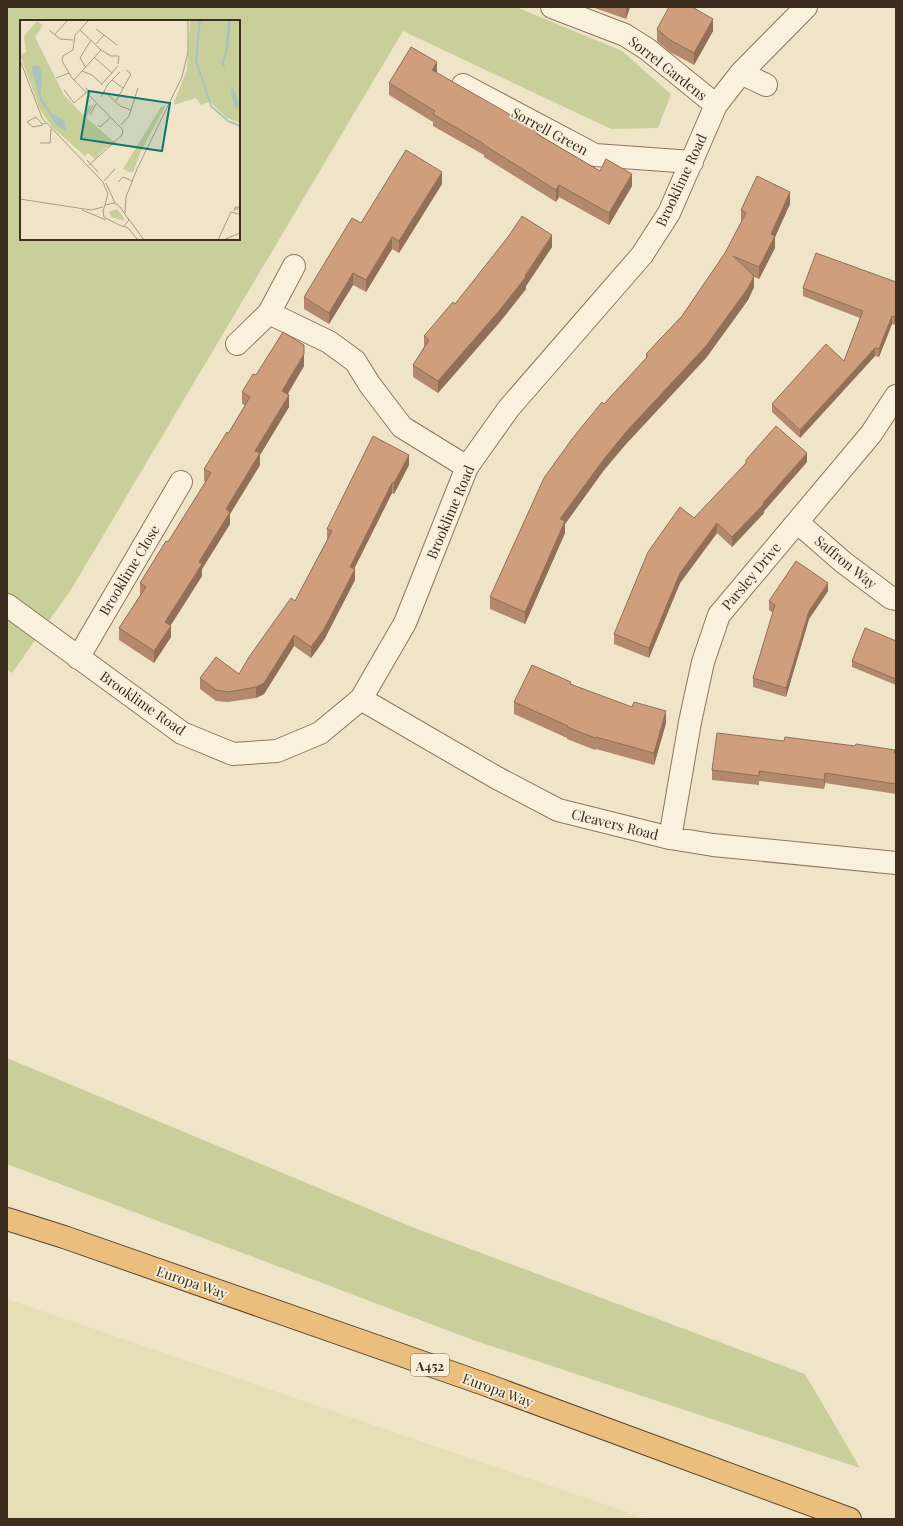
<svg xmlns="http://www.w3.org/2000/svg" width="903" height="1526" viewBox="0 0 903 1526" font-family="'Playfair Display',serif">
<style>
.farmland{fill:#e6deb5}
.green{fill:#c9cf9b;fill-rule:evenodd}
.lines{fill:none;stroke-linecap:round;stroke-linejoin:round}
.minor-casing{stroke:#8d765c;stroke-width:24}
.trunk-casing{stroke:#5b4430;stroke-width:24}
.minor{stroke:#faf1dc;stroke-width:22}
.trunk{stroke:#eabe7c;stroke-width:22}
.wall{fill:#b2896c}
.shaded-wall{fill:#916f58}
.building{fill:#cf9f7d;stroke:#916f58}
.labels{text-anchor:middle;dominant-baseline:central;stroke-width:3.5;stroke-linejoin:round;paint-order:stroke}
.shield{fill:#f7eed8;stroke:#756857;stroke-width:1}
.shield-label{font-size:13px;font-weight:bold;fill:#3d2e20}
.street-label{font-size:14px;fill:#3d2e20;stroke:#f7eed8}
.inset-river{fill:none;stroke:#a9c4bc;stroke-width:2}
.inset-road{fill:none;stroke:#a89b85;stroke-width:1}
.view{fill:#0f766e;fill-opacity:0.15;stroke:#0f766e;stroke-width:2}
.inset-edge{fill:none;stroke:#3d2e20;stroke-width:2}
</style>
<rect width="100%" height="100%" fill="#f0e4c8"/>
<!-- farmland -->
<path class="farmland" d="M 7,1299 L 647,1519 L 7,1519 Z"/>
<!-- green -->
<path class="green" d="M 7,7 L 516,7 L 622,51 L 671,94 L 658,128 L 611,129 L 403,31 L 72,588 L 12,673 L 7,669 ZM 21,21 L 239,21 L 239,239 L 21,239 Z
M 7,1058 L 412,1227 L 805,1374 L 860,1468 L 473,1340 L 7,1164 Z"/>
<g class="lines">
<!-- minor casing -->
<g class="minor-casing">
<path id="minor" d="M 552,7 L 625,35 L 647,49 L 716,105
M 741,73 L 766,85
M 463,85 L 595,155 L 692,162
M 294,266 L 269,313 L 329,342 L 355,361 L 370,385 L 402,427 L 467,467
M 237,344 L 269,313
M 797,522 L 843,562 L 891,598 L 896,599
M 7,605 L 182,733 L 233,754 L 277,751 L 320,733 L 361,699 L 405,623 L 467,467 L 509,408 L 642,255 L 669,213 L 716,105 L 741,73 L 806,7
M 78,658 L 181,482
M 361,699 L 497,778 L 558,810 L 670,838 L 713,845 L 896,863
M 670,838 L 690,722 L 703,662 L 719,615 L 871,434 L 896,396"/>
</g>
<!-- trunk casing -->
<g class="trunk-casing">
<path id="trunk" d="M 7,1219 L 64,1237 L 484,1384 L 850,1519"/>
</g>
<!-- minor -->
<use href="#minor" class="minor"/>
<!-- trunk -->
<use href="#trunk" class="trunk"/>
</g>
<!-- wall -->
<path class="wall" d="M 592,7 L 630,7 L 626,19 Z
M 657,29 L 713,31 L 694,65 L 670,52 L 657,41 Z
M 437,73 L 538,134 L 600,171 L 632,186 L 609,225 L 559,197 L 556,202 L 484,157 L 484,155 L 433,126 L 433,122 L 389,95 L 389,83 Z
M 442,184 L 399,253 L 392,249 L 366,292 L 353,285 L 329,324 L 304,309 L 304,297 L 361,223 Z
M 790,204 L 775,237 L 775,248 L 759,279 L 754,277 L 754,287 L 748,300 L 706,358 L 626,444 L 604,470 L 565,524 L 565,533 L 525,624 L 490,609 L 490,597 L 604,404 L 646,359 L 646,354 L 682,316 L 725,253 L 741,222 L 741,210 Z
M 552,247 L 526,286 L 526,289 L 499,323 L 438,393 L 413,377 L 413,365 L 424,347 L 424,336 L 455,304 Z
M 896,282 L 896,325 L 892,324 L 879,357 L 875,356 L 800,438 L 772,412 L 772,404 L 844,361 L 860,318 L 803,296 L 803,288 Z
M 304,366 L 288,394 L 289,407 L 260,455 L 260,465 L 230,514 L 230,524 L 202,569 L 202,576 L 171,625 L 171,637 L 154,663 L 119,640 L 119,628 L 140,595 L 140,583 L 168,542 L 206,482 L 204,481 L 204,469 L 228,434 L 245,405 L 242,404 L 242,392 L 256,375 Z
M 807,462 L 764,511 L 764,513 L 732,547 L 717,533 L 680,583 L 649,658 L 614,644 L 614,634 L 694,518 Z
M 409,465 L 394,494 L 392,493 L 354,569 L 355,580 L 324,640 L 311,658 L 294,646 L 264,694 L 256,698 L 228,702 L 216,701 L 200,689 L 200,678 L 239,674 L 295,601 L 327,540 L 327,529 Z
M 828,591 L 809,619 L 786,697 L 753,687 L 753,678 L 773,613 L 769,610 L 769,601 Z
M 896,641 L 896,685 L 852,667 L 852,661 Z
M 571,684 L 666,723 L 654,765 L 596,749 L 595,750 L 567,739 L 567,738 L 514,714 L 514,702 Z
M 784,741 L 896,753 L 896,794 L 825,783 L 824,789 L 759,781 L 759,785 L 712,780 L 712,770 Z"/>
<!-- shaded-wall -->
<path class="shaded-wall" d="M 626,7 L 630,7 L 626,19 Z
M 713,19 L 713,31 L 694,65 L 694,53 Z
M 437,62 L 437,74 L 432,70 Z
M 442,172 L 442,184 L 399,253 L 399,241 Z
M 632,174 L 632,186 L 609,225 L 609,213 Z
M 559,185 L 559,197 L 556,202 L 556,190 Z
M 790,192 L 790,204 L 775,237 L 775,248 L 759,279 L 759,267 L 771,234 Z
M 552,235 L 552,247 L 526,286 L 526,289 L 499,323 L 438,393 L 438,381 L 525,276 Z
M 392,237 L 392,249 L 366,292 L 366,280 Z
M 353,273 L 353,285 L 329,324 L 329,313 Z
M 754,276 L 754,287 L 748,300 L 706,358 L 626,444 L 604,470 L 565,524 L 565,533 L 525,624 L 525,612 L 560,519 L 604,459 Z
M 892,316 L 892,324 L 879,357 L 879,349 Z
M 875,348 L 875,356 L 800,438 L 800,430 Z
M 304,354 L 304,366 L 282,403 L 282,391 Z
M 289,395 L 289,407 L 260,455 L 260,465 L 230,514 L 230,524 L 202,569 L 202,576 L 165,634 L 165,622 L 199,562 L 255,451 Z
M 807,453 L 807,462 L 764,511 L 764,513 L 732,547 L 732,537 Z
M 409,455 L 409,465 L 394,494 L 394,483 Z
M 392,483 L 392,493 L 350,577 L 350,567 Z
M 717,523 L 717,533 L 680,583 L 649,658 L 649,648 L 680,573 Z
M 355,569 L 355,580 L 324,640 L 311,658 L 311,647 Z
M 828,583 L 828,591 L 809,619 L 786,697 L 786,688 L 809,611 Z
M 171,626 L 171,637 L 154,663 L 154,651 Z
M 294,635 L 294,646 L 264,694 L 256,698 L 256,687 Z
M 666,711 L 666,723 L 654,765 L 654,753 Z
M 825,773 L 825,783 L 824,789 L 824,780 Z"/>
<!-- building -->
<path class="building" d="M 669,7 L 692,7 L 713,19 L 694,53 L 670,40 L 657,29 Z
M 411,47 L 437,62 L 432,70 L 504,111 L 538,132 L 537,134 L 600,171 L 606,159 L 632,174 L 609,213 L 559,185 L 556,190 L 484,145 L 484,144 L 433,114 L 435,111 L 389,83 Z
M 406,150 L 442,172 L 399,241 L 392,237 L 366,280 L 353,273 L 329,313 L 304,297 L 352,218 L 361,223 Z
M 757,176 L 790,192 L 771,234 L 775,236 L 759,267 L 733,256 L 754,276 L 748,288 L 706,346 L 626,432 L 604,459 L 560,519 L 565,521 L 525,612 L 490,597 L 544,478 L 572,439 L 602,402 L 604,404 L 648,356 L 646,354 L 682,316 L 725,253 L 746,213 L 741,210 Z
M 522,216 L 552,235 L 525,276 L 526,277 L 499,311 L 438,381 L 413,365 L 429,340 L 424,336 L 453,302 L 455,304 L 508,237 Z
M 816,253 L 896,282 L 896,317 L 892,316 L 879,349 L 875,348 L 800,430 L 772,404 L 826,344 L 844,361 L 863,311 L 803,288 Z
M 283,332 L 304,345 L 304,354 L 282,391 L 289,395 L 255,451 L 260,453 L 226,509 L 230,512 L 199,562 L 202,564 L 165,622 L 171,626 L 154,651 L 119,628 L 146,587 L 140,583 L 166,541 L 168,542 L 211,473 L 204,469 L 227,432 L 228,434 L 250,397 L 242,392 L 253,374 L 256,375 Z
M 776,426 L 807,453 L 763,503 L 764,504 L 732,537 L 717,523 L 680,573 L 649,648 L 614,634 L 648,552 L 680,507 L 694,518 L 746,463 L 746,460 Z
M 373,436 L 409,455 L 394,483 L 392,483 L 350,567 L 355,569 L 324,629 L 311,647 L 294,635 L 264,683 L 256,687 L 228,692 L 216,690 L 200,678 L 216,657 L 239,674 L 249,657 L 291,598 L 295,601 L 332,531 L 327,529 Z
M 796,561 L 828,583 L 809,611 L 786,688 L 753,678 L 775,605 L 769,601 Z
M 865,628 L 896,641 L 896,679 L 852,661 Z
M 532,665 L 571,682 L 570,684 L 632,707 L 634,702 L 666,711 L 654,753 L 596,737 L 595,738 L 567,727 L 568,726 L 514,702 Z
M 717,733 L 784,741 L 785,737 L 855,746 L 856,744 L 895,750 L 894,753 L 896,753 L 896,784 L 825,773 L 824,780 L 759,771 L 759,776 L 712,770 Z"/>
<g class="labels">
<!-- shield labels -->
<rect class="shield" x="411" y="1354" width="38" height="22" rx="3"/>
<g class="shield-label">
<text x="430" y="1365">A452</text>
</g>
<!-- street labels -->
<g class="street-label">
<text transform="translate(668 68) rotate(38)">Sorrel Gardens</text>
<text transform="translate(550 131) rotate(28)">Sorrell Green</text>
<text transform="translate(681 180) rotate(-65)">Brooklime Road</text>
<text transform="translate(450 512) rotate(-67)">Brooklime Road</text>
<text transform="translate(846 562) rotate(39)">Saffron Way</text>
<text transform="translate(129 570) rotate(-59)">Brooklime Close</text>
<text transform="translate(751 576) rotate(-50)">Parsley Drive</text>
<text transform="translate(143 703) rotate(35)">Brooklime Road</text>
<text transform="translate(615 824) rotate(14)">Cleavers Road</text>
<text transform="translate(192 1282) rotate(19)">Europa Way</text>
<text transform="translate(498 1390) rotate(20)">Europa Way</text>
</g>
</g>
<!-- overview -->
<g transform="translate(20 20)">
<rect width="220" height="220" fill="#f0e4c8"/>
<path d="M 170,0 L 220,0 L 220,103 L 207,98 L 190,82 L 181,85 L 176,78 L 153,85 L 167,50 ZM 17,1 L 23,5 L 15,17 L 44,75 L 63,95 L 69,86 L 74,85 L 66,98 L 97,124 L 86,127 L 75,139 L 68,133 L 65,136 L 33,108 L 20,90 L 0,35 L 6,32 L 4,16 ZM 146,85 L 120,133 L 114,150 L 112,153 L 103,149 L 141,87 ZM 97,189 L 103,196 L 104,201 L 91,197 L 89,192 Z" fill="#c9cf9b"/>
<path d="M 211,0 L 208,30 L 204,42 L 205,49 L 201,43 L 205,33 L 208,1 ZM 15,45 L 20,46 L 22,56 L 21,76 L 31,93 L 45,101 L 46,111 L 37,106 L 20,80 L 12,50 L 12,46 ZM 211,65 L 219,81 L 218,88 L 215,88 L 212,78 Z" fill="#a9c4bc"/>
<path class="inset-river" d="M 180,0 L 176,41 L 191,86 L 208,101 L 220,106"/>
<path class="inset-road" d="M 68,1 L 55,15 L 53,30 L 43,36 L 42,41 L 52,58 L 103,110 L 102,115 L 69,145M 76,9 L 84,15 L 76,24M 29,10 L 40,19 L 53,20M 60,10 L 81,30M 35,14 L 48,0M 84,15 L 97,25M 81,30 L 91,36 L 99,36 L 98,44M 75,38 L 92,53M 0,40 L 22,98 L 83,162 L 88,174 L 85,185M 66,48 L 60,38 L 71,20M 62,51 L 72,55 L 82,64M 36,58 L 49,53M 54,60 L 81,30M 92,60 L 103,68M 81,65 L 98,46M 44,70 L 54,83 L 68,71 L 66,68M 84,71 L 100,86 L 111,90M 81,77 L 88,64 L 100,52M 96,81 L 111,54 L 106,50M 70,95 L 76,84M 23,105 L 13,107 L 7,102 L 16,97 L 22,104 L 26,103M 78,105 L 80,107 L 90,98M 101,105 L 109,96 L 118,68M 20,123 L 30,123 L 31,109M 67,140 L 78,152M 84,161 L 95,149M 98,162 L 103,157 L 112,161M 86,163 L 95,183M 0,179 L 71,190 L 83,187M 215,188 L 217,190 L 219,187 L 215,187 L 215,188 L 214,189 L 215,191M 62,190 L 86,200M 105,193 L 106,177 L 117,149 L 162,57 L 168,32 L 168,0M 108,198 L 124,220M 104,206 L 109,200 L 100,187 L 95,183 L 85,185 L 83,191 L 84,197 L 99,205 L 108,208 L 118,220M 198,220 L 211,192 L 219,194M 203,220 L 220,213"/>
<path class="view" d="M 69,71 L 150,83 L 142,131 L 61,119 Z"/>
<rect width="220" height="220" class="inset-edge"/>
</g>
<!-- border -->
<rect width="903" height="1526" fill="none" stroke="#3d2e20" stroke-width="16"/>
</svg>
